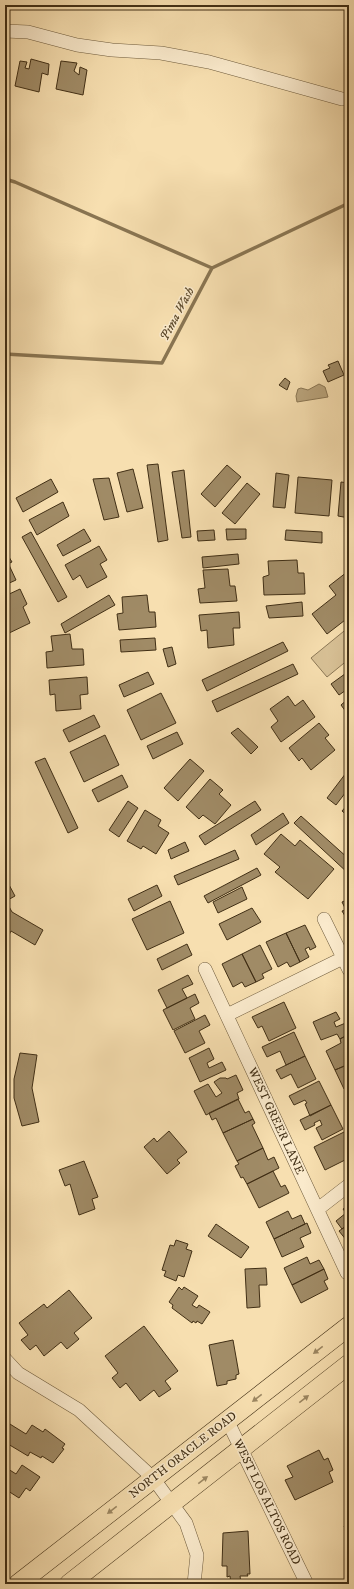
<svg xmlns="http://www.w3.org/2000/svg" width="354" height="1589" viewBox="0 0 354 1589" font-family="'IM FELL DW Pica',serif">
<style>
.green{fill:#d8c196;stroke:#8c7856}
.water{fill:#b9a37b;stroke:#897552}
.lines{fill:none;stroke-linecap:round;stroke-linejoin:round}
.stream{stroke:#897552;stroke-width:3.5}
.building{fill:#a08b66;stroke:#412f15}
.minor-casing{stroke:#6e5b3c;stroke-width:14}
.highway-casing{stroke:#412f15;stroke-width:20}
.minor{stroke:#faeacc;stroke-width:13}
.highway{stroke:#f7dfb0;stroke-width:19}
.oneway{fill:#9c8762}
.labels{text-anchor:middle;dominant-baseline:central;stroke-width:3;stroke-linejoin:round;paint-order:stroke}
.street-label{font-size:12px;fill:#412f15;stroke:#faeacc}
.water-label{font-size:13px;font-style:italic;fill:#5f4c2e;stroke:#faeacc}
</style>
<rect width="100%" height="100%" fill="#f7dfb0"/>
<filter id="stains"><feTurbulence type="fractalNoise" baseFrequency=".005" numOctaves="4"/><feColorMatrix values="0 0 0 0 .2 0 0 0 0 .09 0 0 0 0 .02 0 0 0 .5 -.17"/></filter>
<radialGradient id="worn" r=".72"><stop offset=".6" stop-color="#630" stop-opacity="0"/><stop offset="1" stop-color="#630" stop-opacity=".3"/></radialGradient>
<!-- green -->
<path class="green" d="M 349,627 L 349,659 L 327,677 L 311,658 Z"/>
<!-- water -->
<path class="water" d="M 319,384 L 325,387 L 328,397 L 297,402 L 296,396 L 298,389 L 301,388 L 308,390 Z"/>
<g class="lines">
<!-- stream -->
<path class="stream" d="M 5,179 L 15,182 L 212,268
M 5,354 L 162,363 L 212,268 L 349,203"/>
</g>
<!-- building -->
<path class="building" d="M 31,59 L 49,64 L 48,75 L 42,73 L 39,92 L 15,86 L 20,61 L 27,62 L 25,68 L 29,69 Z
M 61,61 L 77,63 L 74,71 L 79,75 L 80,67 L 87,70 L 83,95 L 56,89 Z
M 338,361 L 344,375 L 328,382 L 323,371 L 330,368 L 328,365 Z
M 285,378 L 290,382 L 287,390 L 279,385 Z
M 158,464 L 168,540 L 158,542 L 147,465 Z
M 227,465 L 241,477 L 215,507 L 201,494 Z
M 133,469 L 143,508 L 127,512 L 117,473 Z
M 184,470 L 191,537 L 182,538 L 172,472 Z
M 276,473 L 289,475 L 285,508 L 273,507 Z
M 298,477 L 332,480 L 329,516 L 295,513 Z
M 109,478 L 119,517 L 104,520 L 93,479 Z
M 51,479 L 58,492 L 23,512 L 16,498 Z
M 341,482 L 349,483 L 349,518 L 338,516 Z
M 247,483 L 260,494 L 235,524 L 222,513 Z
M 63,502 L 69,516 L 37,535 L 29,520 Z
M 84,529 L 91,541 L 63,556 L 57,545 Z
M 226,529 L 246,529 L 246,539 L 227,540 Z
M 214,530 L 215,540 L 198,541 L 197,531 Z
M 286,530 L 322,532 L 322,543 L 285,540 Z
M 31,532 L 67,597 L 58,602 L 22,537 Z
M 99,546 L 107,560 L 100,564 L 107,577 L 87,588 L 80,575 L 73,580 L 65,565 Z
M 5,552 L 6,552 L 12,562 L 5,565 Z
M 238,554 L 239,564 L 203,568 L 202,557 Z
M 297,560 L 298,573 L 304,573 L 305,594 L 264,595 L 263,577 L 269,575 L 268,561 Z
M 9,565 L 16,580 L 5,585 L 5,567 Z
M 228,569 L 230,586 L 235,586 L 237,601 L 200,603 L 198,589 L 205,588 L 203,570 Z
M 347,572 L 349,575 L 349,617 L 327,634 L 312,614 L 336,595 L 329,586 Z
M 20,589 L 27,604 L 23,607 L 30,623 L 5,635 L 5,596 Z
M 109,595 L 115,605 L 65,633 L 61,624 Z
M 147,595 L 149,612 L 155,612 L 156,627 L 119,630 L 117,614 L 123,613 L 122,597 Z
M 302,602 L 303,616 L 269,618 L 266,606 Z
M 239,612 L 240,628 L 233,628 L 234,645 L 208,648 L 207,630 L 201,631 L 199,615 Z
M 70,634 L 72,649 L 83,649 L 84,665 L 47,668 L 46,652 L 53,651 L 51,636 Z
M 155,638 L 156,650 L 121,652 L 120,640 Z
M 283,642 L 288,651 L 207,691 L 202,680 Z
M 172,647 L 176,664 L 168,667 L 163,649 Z
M 293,664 L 298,674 L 217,712 L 212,701 Z
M 349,671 L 349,688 L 339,695 L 331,684 Z
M 148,672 L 154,684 L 124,697 L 119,685 Z
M 87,677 L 88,694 L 80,695 L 81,709 L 56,711 L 55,694 L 50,695 L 49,680 Z
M 161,693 L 176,723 L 141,740 L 127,710 Z
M 288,696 L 295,706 L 303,700 L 315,717 L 281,742 L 271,727 L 278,721 L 270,709 Z
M 349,698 L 349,716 L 341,705 Z
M 94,715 L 100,727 L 69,742 L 63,730 Z
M 319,723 L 329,735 L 325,738 L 335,750 L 311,770 L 302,758 L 299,761 L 289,748 Z
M 238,728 L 258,747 L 251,754 L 231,733 Z
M 177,732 L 183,744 L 153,759 L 147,746 Z
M 105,735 L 119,765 L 84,782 L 70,752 Z
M 45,758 L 78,828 L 68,833 L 35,762 Z
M 190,759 L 204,771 L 178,801 L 164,788 Z
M 346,773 L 349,775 L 349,788 L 336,805 L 327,798 Z
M 122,775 L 128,787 L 98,802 L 92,790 Z
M 210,779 L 223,790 L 219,794 L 231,805 L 215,824 L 203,815 L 199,819 L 186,807 Z
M 128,801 L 138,808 L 119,837 L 109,830 Z
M 255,801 L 261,810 L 205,845 L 199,836 Z
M 349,803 L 349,817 L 342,811 Z
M 145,810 L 161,820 L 158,826 L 169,833 L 156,854 L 143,846 L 141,849 L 127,841 Z
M 283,813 L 289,823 L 256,845 L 251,835 Z
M 301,816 L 349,859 L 349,874 L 294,823 Z
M 281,834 L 295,846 L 300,840 L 334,869 L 308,899 L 275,872 L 280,867 L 264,854 Z
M 185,842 L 189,851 L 171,859 L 168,850 Z
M 235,850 L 239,859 L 178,885 L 174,876 Z
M 257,868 L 261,875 L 208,903 L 204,896 Z
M 5,881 L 7,881 L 15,896 L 6,901 L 12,912 L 43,930 L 35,945 L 11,931 L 7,939 L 5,938 Z
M 157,885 L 162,896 L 134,911 L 128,899 Z
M 242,887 L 247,899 L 218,913 L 213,902 Z
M 349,899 L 349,921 L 348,921 L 342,911 L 346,910 L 342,902 Z
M 170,901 L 184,933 L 147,950 L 132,919 Z
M 252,908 L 261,922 L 227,940 L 219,924 Z
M 305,925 L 316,947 L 310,950 L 309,947 L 305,949 L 309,957 L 300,962 L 286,933 Z
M 286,933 L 300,962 L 290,967 L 287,962 L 278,967 L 266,942 Z
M 187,944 L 192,955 L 162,970 L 157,959 Z
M 260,945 L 272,969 L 262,974 L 264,978 L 256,982 L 242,954 Z
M 242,954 L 256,982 L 245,987 L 242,982 L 233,987 L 222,964 Z
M 188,975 L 193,984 L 182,989 L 187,998 L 167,1008 L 158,990 Z
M 195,994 L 199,1003 L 190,1008 L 195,1019 L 173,1030 L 163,1010 Z
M 284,1002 L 296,1028 L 269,1041 L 262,1026 L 258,1028 L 252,1017 Z
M 336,1012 L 340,1019 L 334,1022 L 336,1027 L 348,1022 L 349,1034 L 340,1039 L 337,1034 L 321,1040 L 313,1022 Z
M 205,1015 L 210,1025 L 199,1031 L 205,1043 L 185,1053 L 174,1031 Z
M 294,1032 L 305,1056 L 286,1065 L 280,1051 L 267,1057 L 262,1047 Z
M 349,1034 L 349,1047 L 347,1048 L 349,1053 L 349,1064 L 335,1070 L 326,1051 L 341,1043 L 340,1039 Z
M 209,1048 L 214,1059 L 207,1063 L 209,1068 L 222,1062 L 226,1070 L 200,1082 L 189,1058 Z
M 20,1053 L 37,1055 L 32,1088 L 39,1122 L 22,1126 L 14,1098 L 14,1079 Z
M 305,1056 L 316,1079 L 298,1088 L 291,1074 L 281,1079 L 276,1070 Z
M 349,1064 L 349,1087 L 344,1089 L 335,1070 Z
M 236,1075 L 243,1090 L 237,1093 L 239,1099 L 206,1115 L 194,1091 L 208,1084 L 216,1097 L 222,1093 L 214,1082 L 220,1078 L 226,1078 L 227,1079 Z
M 319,1081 L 331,1105 L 310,1116 L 305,1104 L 307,1103 L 305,1100 L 294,1105 L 289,1096 Z
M 238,1099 L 245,1113 L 249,1111 L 253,1119 L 223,1133 L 216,1118 L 212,1120 L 209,1113 Z
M 331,1105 L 343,1129 L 322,1140 L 316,1128 L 322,1125 L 320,1120 L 314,1123 L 315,1125 L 305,1130 L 300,1120 Z
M 253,1119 L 255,1123 L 252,1125 L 263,1148 L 237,1161 L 223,1133 Z
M 169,1131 L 187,1152 L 177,1160 L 180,1163 L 167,1174 L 144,1147 L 154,1138 L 157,1142 Z
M 346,1131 L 349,1138 L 349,1158 L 325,1170 L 314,1147 Z
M 263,1148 L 268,1160 L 274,1157 L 279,1168 L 247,1184 L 243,1177 L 241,1178 L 235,1166 L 239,1164 L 237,1161 Z
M 84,1161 L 98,1197 L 92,1199 L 95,1209 L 79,1215 L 70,1184 L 65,1186 L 59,1170 Z
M 273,1171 L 281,1187 L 285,1185 L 289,1193 L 259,1208 L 247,1184 Z
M 349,1205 L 349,1224 L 342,1229 L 336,1221 L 346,1213 L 343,1209 Z
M 288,1211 L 292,1219 L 301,1215 L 305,1224 L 274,1239 L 266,1222 Z
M 307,1223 L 311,1233 L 300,1238 L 304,1247 L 282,1257 L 274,1239 Z
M 216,1224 L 249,1247 L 241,1258 L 208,1236 Z
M 349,1224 L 349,1240 L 347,1241 L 339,1231 Z
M 176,1240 L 188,1244 L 186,1249 L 192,1251 L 184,1277 L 178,1275 L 176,1281 L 164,1276 L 166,1271 L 162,1270 L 170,1245 L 174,1246 Z
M 307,1257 L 310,1264 L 319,1260 L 324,1269 L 292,1285 L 284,1268 Z
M 266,1268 L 267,1285 L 259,1285 L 260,1307 L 247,1308 L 245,1269 Z
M 324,1269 L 328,1279 L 324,1281 L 328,1289 L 301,1303 L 292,1285 Z
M 179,1287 L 182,1290 L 184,1287 L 198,1296 L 192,1305 L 197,1308 L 199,1305 L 210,1312 L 202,1324 L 197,1321 L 196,1323 L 193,1321 L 192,1323 L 172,1308 L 173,1305 L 169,1302 Z
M 69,1290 L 92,1318 L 74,1333 L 79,1339 L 67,1349 L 61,1342 L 44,1356 L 36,1345 L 30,1350 L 21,1340 L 28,1335 L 19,1323 L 44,1304 L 47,1308 Z
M 144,1326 L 178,1371 L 165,1381 L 171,1389 L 159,1397 L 154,1390 L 140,1401 L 126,1383 L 120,1388 L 112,1378 L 118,1373 L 105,1356 Z
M 233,1340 L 239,1374 L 236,1375 L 236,1379 L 227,1381 L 227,1384 L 217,1386 L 209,1345 Z
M 5,1421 L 26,1434 L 32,1425 L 43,1432 L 45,1429 L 65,1444 L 62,1448 L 64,1449 L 53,1463 L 42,1456 L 41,1458 L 30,1452 L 28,1456 L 8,1444 L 9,1440 L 5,1436 Z
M 319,1450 L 324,1460 L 328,1458 L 333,1470 L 329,1472 L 333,1482 L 295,1500 L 285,1480 L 293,1477 L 287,1466 Z
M 22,1465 L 40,1477 L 30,1491 L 26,1488 L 19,1498 L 5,1489 L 5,1467 L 16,1474 Z
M 5,1493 L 10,1497 L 5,1505 Z
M 349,1523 L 349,1536 L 344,1526 Z
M 248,1531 L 250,1574 L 247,1574 L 248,1576 L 240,1576 L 241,1583 L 231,1584 L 230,1576 L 227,1577 L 227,1566 L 222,1566 L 223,1533 Z"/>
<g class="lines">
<!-- minor casing -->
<g class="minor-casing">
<path id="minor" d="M 5,31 L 28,32 L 77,45 L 112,50 L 161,53 L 209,62 L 342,99 L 349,99
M 324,919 L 349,970
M 205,969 L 347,1273
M 227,1015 L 343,958
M 318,1209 L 349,1185
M 5,1359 L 18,1373 L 79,1410 L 153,1478 L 186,1523 L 197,1555 L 194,1584
M 227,1420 L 307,1584"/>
</g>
<!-- highway casing -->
<g class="highway-casing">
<path id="highway" d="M 18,1584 L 349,1326
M 69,1584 L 349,1364"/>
</g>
<!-- minor -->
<use href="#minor" class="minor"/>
<!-- highway -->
<use href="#highway" class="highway"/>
</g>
<!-- one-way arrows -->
<defs><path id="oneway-solid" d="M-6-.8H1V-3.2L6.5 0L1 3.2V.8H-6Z"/></defs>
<g class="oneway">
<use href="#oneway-solid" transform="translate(318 1350) rotate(142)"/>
<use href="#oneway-solid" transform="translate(257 1398) rotate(142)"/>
<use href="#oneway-solid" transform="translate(304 1399) rotate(-38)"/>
<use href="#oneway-solid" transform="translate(203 1480) rotate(-38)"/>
<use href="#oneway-solid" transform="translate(112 1510) rotate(142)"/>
</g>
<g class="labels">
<!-- street labels -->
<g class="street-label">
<text transform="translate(276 1121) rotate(65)">WEST GREER LANE</text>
<text transform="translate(183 1455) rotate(-38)">NORTH ORACLE ROAD</text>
<text transform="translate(267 1502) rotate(64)">WEST LOS ALTOS ROAD</text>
</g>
<!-- water labels -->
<g class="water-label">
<text transform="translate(177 314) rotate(-62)">Pima Wash</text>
</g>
</g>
<!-- margin -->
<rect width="354" height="1589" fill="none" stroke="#f7dfb0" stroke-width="20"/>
<rect x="6" y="6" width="342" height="1577" fill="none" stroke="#412f15" stroke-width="2"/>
<rect x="10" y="10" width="334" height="1569" fill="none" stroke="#412f15"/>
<rect width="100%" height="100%" filter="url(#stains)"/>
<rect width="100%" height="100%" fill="url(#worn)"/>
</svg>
